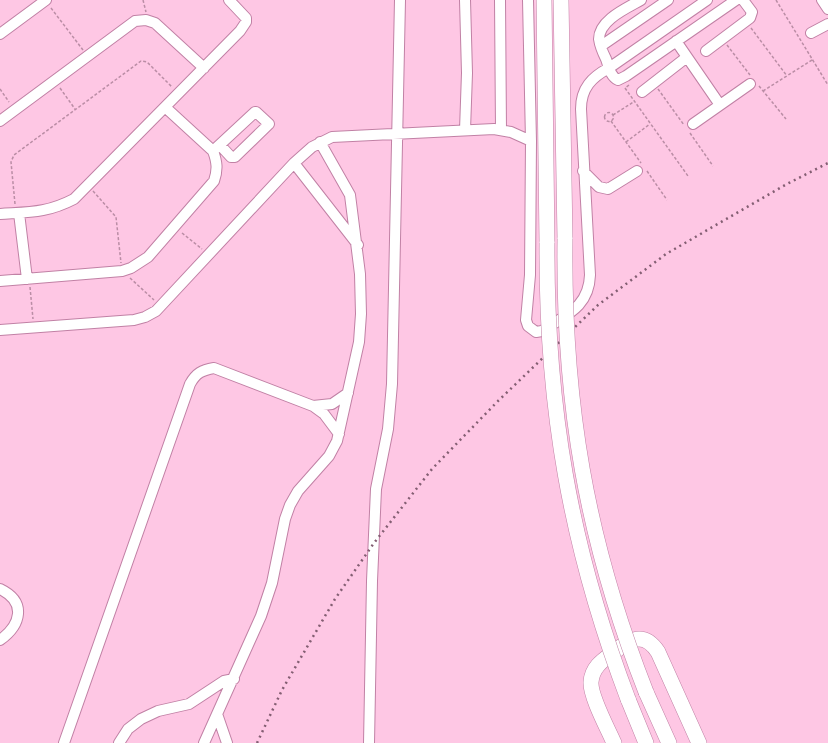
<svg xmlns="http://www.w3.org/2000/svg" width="828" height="743" viewBox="0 0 828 743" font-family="'Zilla Slab',serif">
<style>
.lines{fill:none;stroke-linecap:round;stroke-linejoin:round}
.minor-casing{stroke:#c181a5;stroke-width:12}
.highway-casing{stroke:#c181a5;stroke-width:16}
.path{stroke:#ba8da5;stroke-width:1.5;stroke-dasharray:3 2;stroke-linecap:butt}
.minor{stroke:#fff;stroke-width:10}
.highway{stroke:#fff;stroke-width:15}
.rail{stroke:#835e72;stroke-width:2.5;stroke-dasharray:2 4;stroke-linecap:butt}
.highway-bridge-casing{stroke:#c181a5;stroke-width:16;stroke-linecap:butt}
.highway-bridge{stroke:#fff;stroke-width:15}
</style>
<rect width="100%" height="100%" fill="#fec7e4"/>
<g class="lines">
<!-- minor casing -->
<g class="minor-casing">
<path id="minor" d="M 500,0 L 501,130
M 528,0 L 531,141 L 530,275 L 526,320 L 528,326 L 536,332 L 542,331 C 566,315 589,307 590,275 L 581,109 C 581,88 592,77 609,68 L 707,0
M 641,0 C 627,8 599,20 599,39 C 600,46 603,53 606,59 C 609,67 610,76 618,80 L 626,76 L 736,0
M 822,0 L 828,9
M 811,33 L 828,24
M 0,34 L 46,0
M 676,41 L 720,105
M 601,46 L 668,0
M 706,51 L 750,18 L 752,12 L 743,0
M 642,92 L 687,57
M 0,121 L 135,21 L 146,20 L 155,23 L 204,68
M 693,124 L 750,84
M 465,130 L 467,73 L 465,0
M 213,151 L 255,112 L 256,112 L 269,124 L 235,157 L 231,157 L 220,145
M 294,163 L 358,245
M 583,171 L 599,187 L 608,189 L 637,171
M 19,213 L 27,279
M 0,214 C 30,212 47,213 74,199 L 240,31 L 246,22 L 246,18 L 229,0
M 0,281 L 122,271 L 131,268 L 148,257 L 214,181 C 218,169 217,162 213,151 L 165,107
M 0,330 L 134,320 L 145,317 L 156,311 L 294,163 L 312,147 L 332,137 L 494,129 L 511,132 L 531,141
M 313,406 L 332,404 L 348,393
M 0,589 C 27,602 21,625 0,640
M 217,714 L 227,743
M 64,743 L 190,384 C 196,373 202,370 214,368 L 313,406 L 324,414 L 339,434
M 119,743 L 128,729 L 141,719 L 158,711 L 189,704 L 224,681 L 234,679
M 204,743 L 261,616 L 272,583 L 285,519 L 290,505 L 298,491 L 329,456 L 337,441 L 359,342 L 361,314 L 360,274 L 350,195 L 320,142
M 369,743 L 372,581 L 376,489 L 388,429 L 392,384 L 400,0"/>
</g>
<!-- highway casing -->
<g class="highway-casing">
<path id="highway" d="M 544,0 L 547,243
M 561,0 L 565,239
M 646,692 L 669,743
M 628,699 L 646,743
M 614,743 C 608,729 590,696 591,682 C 592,667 603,660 614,652 C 630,639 644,631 658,652 L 699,743"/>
</g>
<!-- path -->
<path class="path" d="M 143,0 L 146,12
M 776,0 L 828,85
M 51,8 L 83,50
M 751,28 L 787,76
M 727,45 L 750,75
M 629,85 L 625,88 L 688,176
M 759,86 L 786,119
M 60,88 L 75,109
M 0,89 L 9,102
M 658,89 L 684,125
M 763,91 L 812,60
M604.5 117a4.5 4.5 0 1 1 9 0a4.5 4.5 0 1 1-9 0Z
M 613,115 L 635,101
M 611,121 L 641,163
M 690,133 L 713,166
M 626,142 L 650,124
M 647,171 L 667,200
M 93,191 L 116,217 L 121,263
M 15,204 L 11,162 L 14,155 L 141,61 L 147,62 L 172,87
M 182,233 L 202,249
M 130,278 L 154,300
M 30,287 L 33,319"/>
<!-- minor -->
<use href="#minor" class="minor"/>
<!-- highway -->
<use href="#highway" class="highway"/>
<!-- rail -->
<path class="rail" d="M 257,743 L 282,690 L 335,599 L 374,543 L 432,469 L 498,401 L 598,305 L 666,254 L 785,185 L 828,163"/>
<!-- highway-bridge casing -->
<g class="highway-bridge-casing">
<path id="highway-bridge" d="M 565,239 C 563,402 586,539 646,692
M 547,243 C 546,406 570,546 628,699"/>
</g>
<!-- highway-bridge -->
<use href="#highway-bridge" class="highway-bridge"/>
</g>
</svg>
